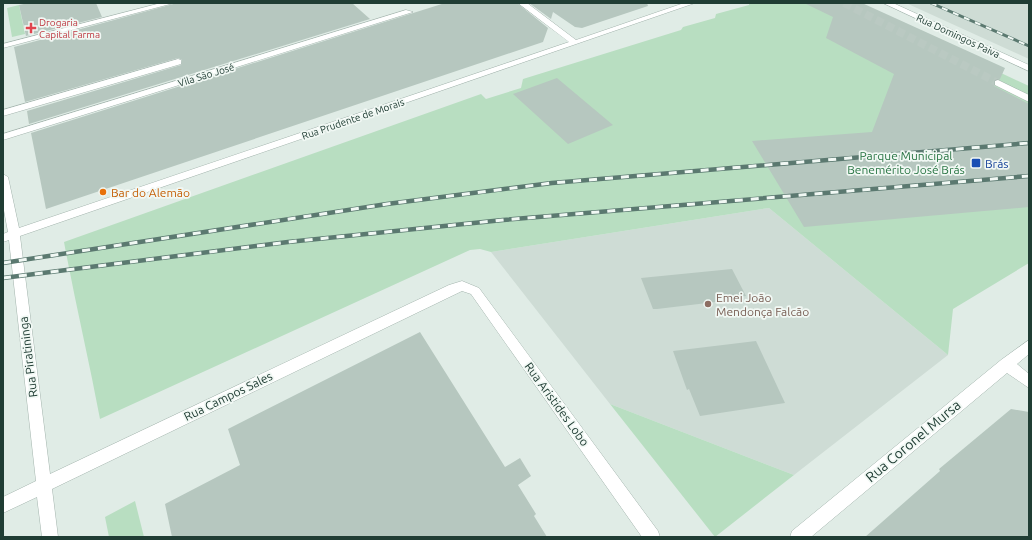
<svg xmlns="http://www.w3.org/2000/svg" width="1032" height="540" viewBox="0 0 1032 540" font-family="Ubuntu,sans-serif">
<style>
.built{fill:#cedcd5}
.green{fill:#b8dec1}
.building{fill:#b6c7bf}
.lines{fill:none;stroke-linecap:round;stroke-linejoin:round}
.minor-tunnel{stroke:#bac9c2;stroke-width:8;stroke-dasharray:8 4;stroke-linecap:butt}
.minor-casing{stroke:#a3b4ad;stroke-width:1}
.minor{fill:#fff;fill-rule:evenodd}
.rail-far1-casing{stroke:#5b7970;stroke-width:3}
.rail-casing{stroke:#5b7970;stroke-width:4.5}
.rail-far1{stroke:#f1f8f4;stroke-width:2;stroke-dasharray:6;stroke-linecap:butt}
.rail{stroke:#f1f8f4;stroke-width:3;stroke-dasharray:8;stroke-linecap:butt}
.health-dot{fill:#e0444e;stroke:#f1f8f4;stroke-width:1.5}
.transit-dot{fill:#1a4fb4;stroke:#f1f8f4;stroke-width:1.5}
.food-dot{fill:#e8710a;stroke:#f1f8f4;stroke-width:1.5}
.education-dot{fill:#8d6e63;stroke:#f1f8f4;stroke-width:1.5}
.labels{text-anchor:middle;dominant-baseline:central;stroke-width:3.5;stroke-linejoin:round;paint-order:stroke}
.far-health-label{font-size:10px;fill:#be3a42;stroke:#f1f8f4;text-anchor:start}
.far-street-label{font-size:10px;fill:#203d34;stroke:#f1f8f4}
.park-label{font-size:12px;fill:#297544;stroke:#f1f8f4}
.transit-label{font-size:12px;fill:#164399;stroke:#f1f8f4;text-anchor:start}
.food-label{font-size:12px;fill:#c56008;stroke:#f1f8f4;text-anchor:start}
.education-label{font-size:12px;fill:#785e54;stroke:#f1f8f4;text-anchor:start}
.street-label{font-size:12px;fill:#203d34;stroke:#f1f8f4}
.near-street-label{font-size:14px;fill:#203d34;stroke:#f1f8f4}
</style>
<rect width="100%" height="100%" fill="#e0ece6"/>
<!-- built -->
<path class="built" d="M 906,3 L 1029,3 L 1029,59 Z
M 769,208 L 948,355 L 794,475 L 610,404 L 491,252 Z"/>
<!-- green -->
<path class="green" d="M 749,3 L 822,3 L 1001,73 L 1029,86 L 1029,263 L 953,309 L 948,355 L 769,208 L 491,252 L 480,249 L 470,250 L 100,419 C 89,360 75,302 64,242 L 481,94 L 486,99 L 521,88 L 523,79 L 681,30 L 683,27 L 715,18 L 716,14 L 749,5 Z
M 19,5 L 25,34 L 12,37 L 7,8 Z
M 610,404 L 794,475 L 715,537 Z
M 135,501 L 144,537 L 109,537 L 105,517 Z"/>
<!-- building -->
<path class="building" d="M 28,3 L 96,3 L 102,17 L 26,36 L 19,5 Z
M 177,3 L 352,3 L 370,19 L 29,124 L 27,111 L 181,65 L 182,60 L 178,58 L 25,102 L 14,47 Z
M 445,3 L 517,3 L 548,28 L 543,42 L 46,209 L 31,133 Z
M 529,3 L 647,3 L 648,6 L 582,28 L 575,27 L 553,12 L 551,19 Z
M 804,3 L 862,3 L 1005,68 L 1000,79 L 994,80 L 994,86 L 1029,104 L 1029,207 L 804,227 L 752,141 L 872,132 L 894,74 L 826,38 L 833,17 Z
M 557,78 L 613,125 L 568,144 L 513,94 Z
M 732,269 L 746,296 L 731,298 L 732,300 L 657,309 L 653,309 L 641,278 Z
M 420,332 L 505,467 L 520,458 L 531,476 L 518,485 L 536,514 L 534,516 L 547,537 L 172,537 L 165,504 L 240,465 L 228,429 Z
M 756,341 L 785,403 L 700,416 L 689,389 L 687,390 L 673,351 Z
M 1011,409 L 1029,412 L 1029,537 L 865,537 L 940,471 L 939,469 Z"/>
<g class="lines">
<!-- minor-tunnel -->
<path class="minor-tunnel" d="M 844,3 L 998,83"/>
<!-- minor casing -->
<g class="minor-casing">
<path id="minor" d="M 161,3 L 174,3 L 3,48 L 3,44 Z
M 518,3 L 527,3 L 576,40 L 684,3 L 695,3 L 20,236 L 50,474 L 449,285 L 462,281 L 479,288 L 658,531 L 660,537 L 642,537 L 471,294 L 462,291 L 52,489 L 58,537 L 42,537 L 37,497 L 3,513 L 3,497 L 36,481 L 9,240 L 3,242 L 3,234 L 8,232 L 3,205 L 3,174 L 8,177 L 19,228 L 569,42 Z
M 883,3 L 893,3 L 1029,65 L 1029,71 Z
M 406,10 L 413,12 L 3,140 L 3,134 Z
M 178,59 L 181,60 L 181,64 L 3,116 L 3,110 Z
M 998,80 L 1029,95 L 1029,102 L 995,85 L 995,81 Z
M 1029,340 L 1029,354 L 1017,364 L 1029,374 L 1029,388 L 1007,373 L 811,537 L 790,537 L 792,531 L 1001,360 Z"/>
</g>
<!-- minor -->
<use href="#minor" class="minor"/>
<!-- rail-far1 casing -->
<g class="rail-far1-casing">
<path id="rail-far1" d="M 931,3 L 1029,46"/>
</g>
<!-- rail casing -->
<g class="rail-casing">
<path id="rail" d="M 3,263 L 387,204 L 552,183 L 1029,143
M 3,278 L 288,242 L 503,220 L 1029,176"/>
</g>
<!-- rail-far1 -->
<use href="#rail-far1" class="rail-far1"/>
<!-- rail -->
<use href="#rail" class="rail"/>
</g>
<!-- markers -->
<path class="health-dot" d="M29 22h4v4h4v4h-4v4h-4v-4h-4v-4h4z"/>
<rect class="transit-dot" x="971" y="158" width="10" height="10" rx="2"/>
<circle class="food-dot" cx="103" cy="192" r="4"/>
<circle class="education-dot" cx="708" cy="304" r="4"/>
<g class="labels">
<!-- far-health labels -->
<g class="far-health-label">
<text x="39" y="22">Drogaria<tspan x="39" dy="12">Capital Farma</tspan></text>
</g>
<!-- far-street labels -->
<g class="far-street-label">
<text transform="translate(958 36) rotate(25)">Rua Domingos Paiva</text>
<text transform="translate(206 75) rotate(-17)">Vila São José</text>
<text transform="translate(353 119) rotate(-19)">Rua Prudente de Morais</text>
</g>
<!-- park labels -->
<g class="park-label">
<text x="906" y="155">Parque Municipal<tspan x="906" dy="14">Benemérito José Brás</tspan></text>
</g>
<!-- transit labels -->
<g class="transit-label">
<text x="985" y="163">Brás</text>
</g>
<!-- food labels -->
<g class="food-label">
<text x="111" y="192">Bar do Alemão</text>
</g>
<!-- education labels -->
<g class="education-label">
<text x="716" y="297">Emei João<tspan x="716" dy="14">Mendonça Falcão</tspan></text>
</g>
<!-- street labels -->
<g class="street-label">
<text transform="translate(28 357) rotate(-97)">Rua Piratininga</text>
<text transform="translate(228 396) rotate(-26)">Rua Campos Sales</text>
<text transform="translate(557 404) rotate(54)">Rua Aristides Lobo</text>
</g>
<!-- near-street labels -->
<g class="near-street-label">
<text transform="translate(913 441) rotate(-40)">Rua Coronel Mursa</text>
</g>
</g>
<!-- border -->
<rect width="1032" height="540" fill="none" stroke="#203d34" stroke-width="8"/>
</svg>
